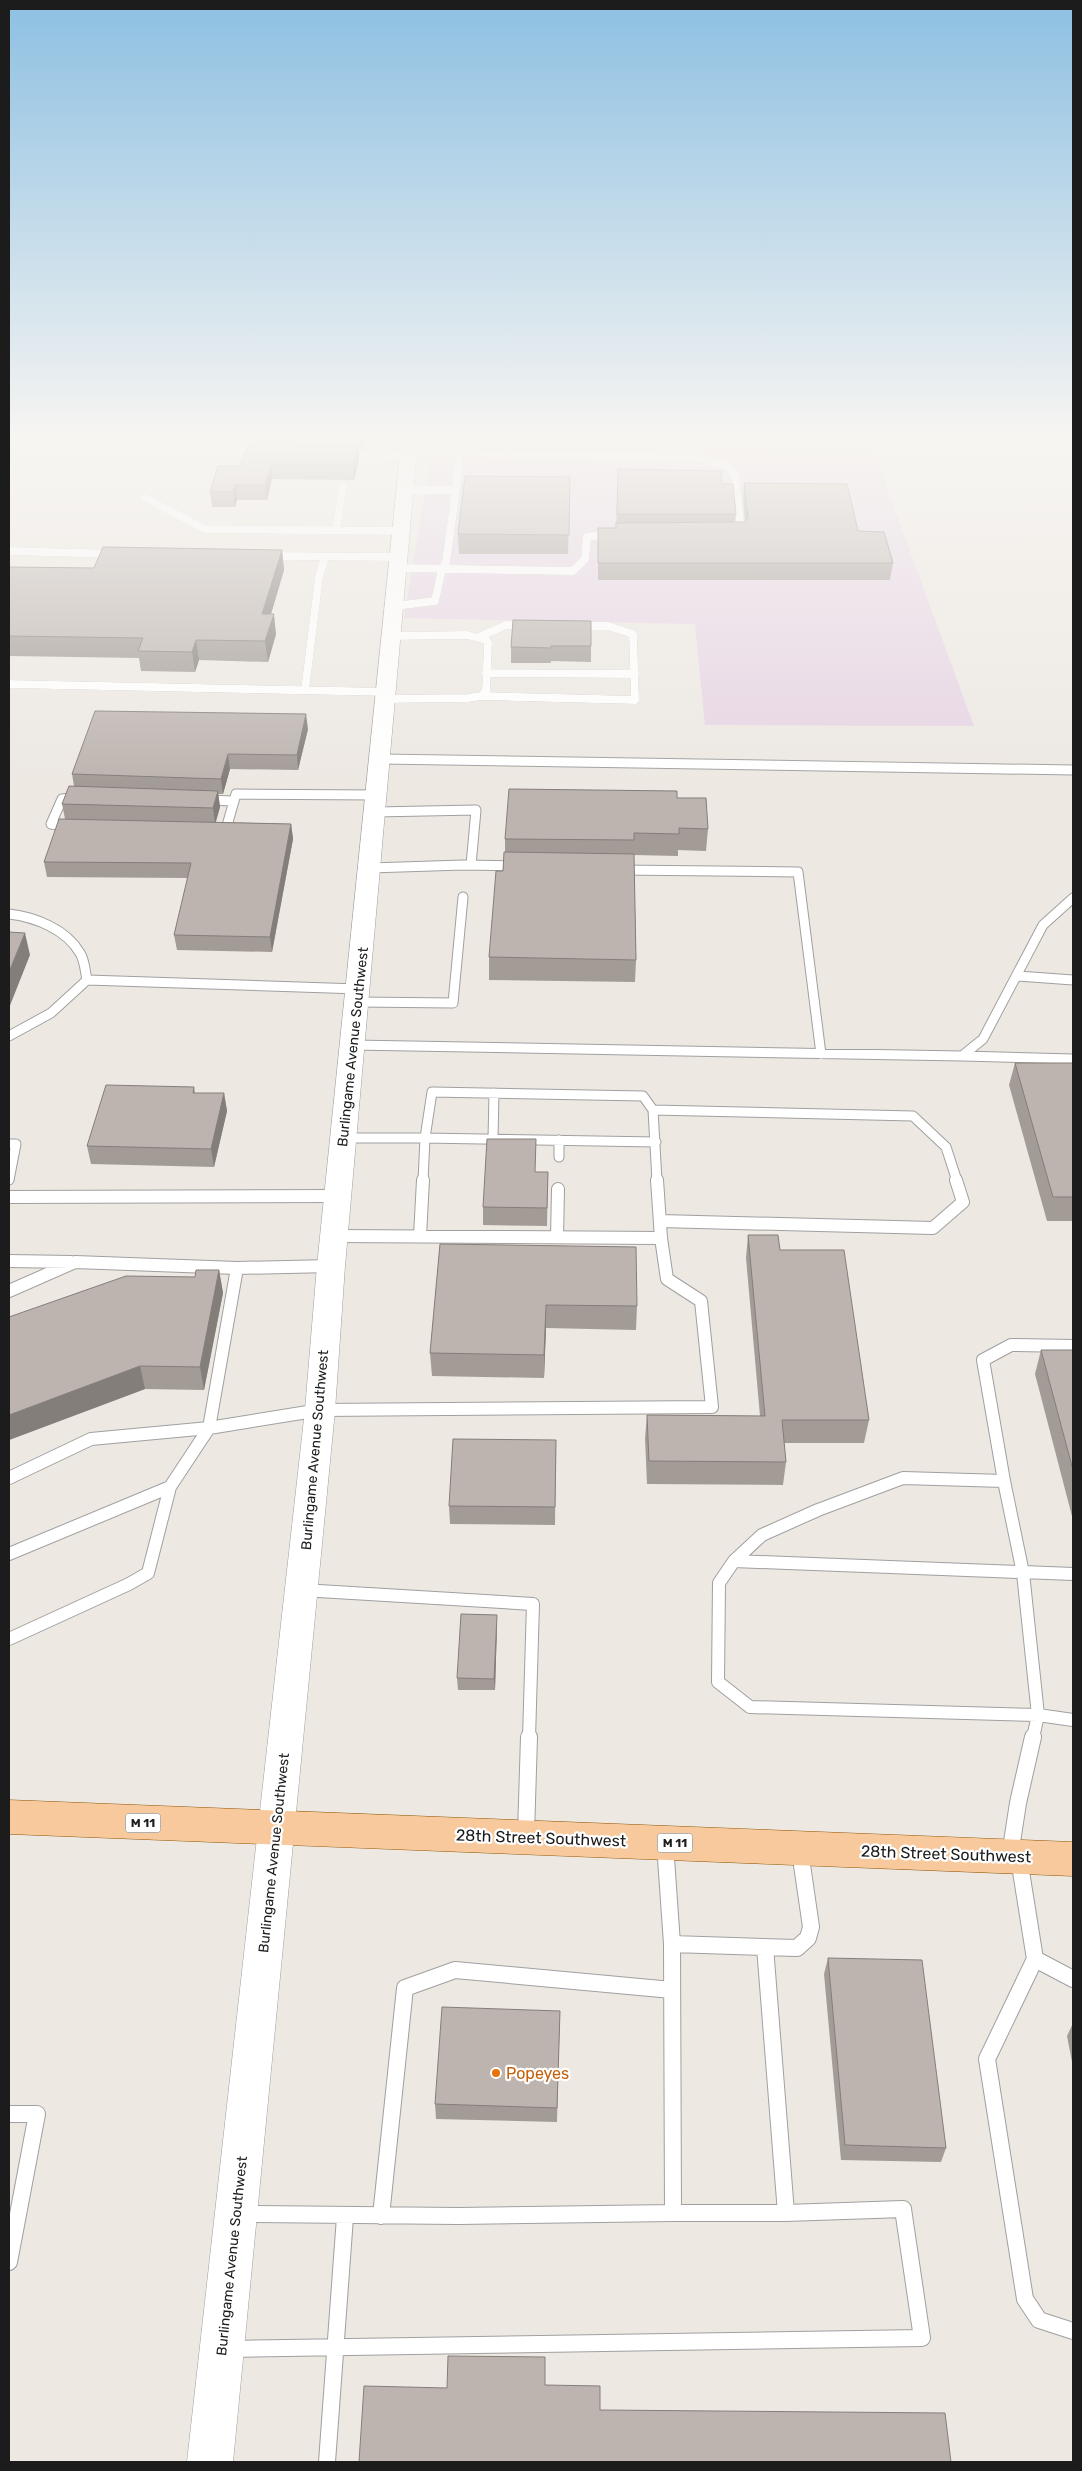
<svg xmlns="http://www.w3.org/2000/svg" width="1082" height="2471" viewBox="0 0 1082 2471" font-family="Rubik,sans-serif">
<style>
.industrial{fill:#e6d4e4}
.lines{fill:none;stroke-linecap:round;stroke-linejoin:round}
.service-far3-casing{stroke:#a0a0a0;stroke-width:8}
.service-far2-casing{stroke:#a0a0a0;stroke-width:11}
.service-far1-casing{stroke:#a0a0a0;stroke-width:14}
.service-casing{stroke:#a0a0a0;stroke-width:18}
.tertiary-casing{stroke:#a0a0a0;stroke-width:1}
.primary-casing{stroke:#8d5706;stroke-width:1}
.service-far3{stroke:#fff;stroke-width:8}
.service-far2{stroke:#fff;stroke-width:9}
.service-far1{stroke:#fff;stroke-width:12}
.service{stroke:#fff;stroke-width:16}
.tertiary{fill:#fff;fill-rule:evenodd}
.primary{fill:#f7c99c;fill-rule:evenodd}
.wall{fill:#a39b96}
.shaded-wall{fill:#847e7a}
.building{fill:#bdb4af;stroke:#847e7a}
.food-dot{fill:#e8710a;stroke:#fff;stroke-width:2}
.labels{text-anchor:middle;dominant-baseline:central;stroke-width:4.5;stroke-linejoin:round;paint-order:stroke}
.shield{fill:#fff;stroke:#606060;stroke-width:1}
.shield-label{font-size:12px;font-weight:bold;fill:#1c1c1c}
.street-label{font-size:14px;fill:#1c1c1c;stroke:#fff}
.near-street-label{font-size:16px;fill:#1c1c1c;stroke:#fff}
.near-food-label{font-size:16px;fill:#c56008;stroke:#fff;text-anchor:start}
</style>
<rect width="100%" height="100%" fill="#ede8e2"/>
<!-- industrial -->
<path class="industrial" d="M 434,437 L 868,437 L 974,726 L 705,725 L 695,624 L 404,618 Z"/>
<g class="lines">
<!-- service-far3 casing -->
<g class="service-far3-casing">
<path id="service-far3" d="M 231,452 L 259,452
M 459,453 L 699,458 L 728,466 L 735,475 L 741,534 L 737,534
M 345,454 L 409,455
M 405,490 L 456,490 L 459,453 L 409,452
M 146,498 L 204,529 L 402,531
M 336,530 L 343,486
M 9,551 L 115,554
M 269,556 L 399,557
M 398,568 L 573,571 L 585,559 L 587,537 L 611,534
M 395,606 L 435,601 L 442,569 L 446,562 L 456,490
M 479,637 L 506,625 L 528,626
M 486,673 L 635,674
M 9,684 L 387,692
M 305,690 L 319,577 L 325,557
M 481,696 L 635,700 L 633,634 L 608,626 L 576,626
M 386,699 L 468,698 L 481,696 L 486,691 L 488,643 L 486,640 L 467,635 L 392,636"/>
</g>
<!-- service-far2 casing -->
<g class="service-far2-casing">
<path id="service-far2" d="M 381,759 L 1073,770
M 205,800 L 234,801
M 375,812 L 476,810 L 471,865
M 71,827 L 51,824 L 62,799 L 79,797
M 217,831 L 226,829 L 236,794 L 377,795
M 370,868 L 463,865 L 518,866
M 619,870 L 798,872 L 821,1054
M 9,914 C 35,917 66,929 80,953 C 85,961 85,971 87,980
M 1018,976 L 1073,980
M 358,1002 L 453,1003 L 463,897
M 9,1036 L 51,1013 L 87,980 L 359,989
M 353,1045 L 962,1056 L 983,1039 L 1043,925 L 1073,898
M 962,1056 L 1073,1059
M 653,1110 L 913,1116 L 946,1147 L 957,1181
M 343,1138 L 425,1138 L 432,1092 L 643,1096 L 653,1110 L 657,1181
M 493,1139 L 494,1093
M 559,1140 L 559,1157
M 9,1144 L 16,1144 L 9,1180
M 423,1181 L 425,1138 L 656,1142"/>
</g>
<!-- service-far1 casing -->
<g class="service-far1-casing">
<path id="service-far1" d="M 9,1197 L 337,1196
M 660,1221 L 933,1228 L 963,1202 L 956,1180
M 334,1236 L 661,1238 L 657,1180
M 420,1236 L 423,1180
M 557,1237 L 558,1189
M 9,1261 L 71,1262
M 9,1291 L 75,1262 L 237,1268 L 331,1266
M 9,1478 L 91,1439 L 209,1428 L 320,1410 L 712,1407 L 701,1301 L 667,1279 L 661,1238
M 1004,1481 L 1023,1573 L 1038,1715 L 1033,1738
M 9,1554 L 170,1487
M 734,1561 L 762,1535 L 818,1510 L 903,1478 L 1004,1481 L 983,1360 L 1011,1345 L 1073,1346
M 1073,1574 L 734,1561 L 719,1583 L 718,1682 L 750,1707 L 1038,1715 L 1073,1720
M 302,1590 L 533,1604 L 529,1738
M 9,1639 L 129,1584 L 148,1573 L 170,1487 L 209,1428 L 237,1268"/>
</g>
<!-- service casing -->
<g class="service-casing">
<path id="service" d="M 526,1834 L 529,1737
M 1010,1855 L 1018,1803 L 1033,1737
M 1019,1859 L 1035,1959 L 987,2059 L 1025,2299 L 1039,2320 L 1073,2331
M 672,1944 L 797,1948 L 808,1938 L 811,1927 L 800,1851
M 1035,1959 L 1073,1979
M 9,2114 L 37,2114 L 9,2262
M 673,2213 L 786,2213
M 243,2214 L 458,2216 L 673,2213 L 672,1944 L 665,1844
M 381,2216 L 405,1988 L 455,1970 L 672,1990
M 229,2349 L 922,2338 L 903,2209 L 786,2213 L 765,1947
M 327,2462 L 345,2217"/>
</g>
<!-- tertiary casing -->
<g class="tertiary-casing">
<path id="tertiary" d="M 402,437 L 418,437 L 345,1266 L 335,1410 L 233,2462 L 187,2462 L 305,1410 L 317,1266 Z"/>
</g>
<!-- primary casing -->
<g class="primary-casing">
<path id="primary" d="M 9,1800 L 1073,1842 L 1073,1876 L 9,1834 Z"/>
</g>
<!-- service-far3 -->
<use href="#service-far3" class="service-far3"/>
<!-- service-far2 -->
<use href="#service-far2" class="service-far2"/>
<!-- service-far1 -->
<use href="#service-far1" class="service-far1"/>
<!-- service -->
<use href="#service" class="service"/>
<!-- tertiary -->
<use href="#tertiary" class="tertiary"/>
<!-- primary -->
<use href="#primary" class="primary"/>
</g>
<!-- wall -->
<path class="wall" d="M 253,437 L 365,437 L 362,449 L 359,449 L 359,460 L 354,480 L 272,479 L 267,500 L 237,500 L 235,507 L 212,507 L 210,492 L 240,466 L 253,444 Z
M 618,469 L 722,484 L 736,514 L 735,522 L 745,522 L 745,521 L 743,499 L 744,483 L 858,531 L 893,563 L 890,580 L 598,580 L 598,528 L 616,528 Z
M 570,477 L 568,554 L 459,554 L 458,534 Z
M 282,550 L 284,570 L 271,614 L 276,634 L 268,662 L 199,660 L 195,672 L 141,671 L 139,658 L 9,656 L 9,567 L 94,568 Z
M 591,621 L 591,662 L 551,661 L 551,663 L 511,663 L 511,647 Z
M 308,729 L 298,770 L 230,769 L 223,794 L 218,794 L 220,807 L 216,822 L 291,824 L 293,839 L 272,952 L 177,950 L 174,935 L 188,878 L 47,877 L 44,862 L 65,819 L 62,804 L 74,786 L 72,774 Z
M 677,798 L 708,829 L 706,851 L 678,850 L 678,856 L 634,855 L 636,960 L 635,982 L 489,980 L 489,957 L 503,871 L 505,852 L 505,839 Z
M 1015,1063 L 1073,1063 L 1073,1221 L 1047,1221 L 1009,1085 Z
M 194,1087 L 195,1093 L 224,1093 L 227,1111 L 214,1167 L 91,1164 L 87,1146 Z
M 536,1172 L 548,1172 L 547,1226 L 483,1225 L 483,1207 Z
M 748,1235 L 780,1250 L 869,1420 L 864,1443 L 784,1443 L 786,1462 L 783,1485 L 647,1484 L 645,1438 L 647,1415 L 760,1416 L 746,1258 Z
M 440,1244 L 637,1306 L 636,1330 L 546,1328 L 544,1378 L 432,1376 L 430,1353 Z
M 219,1270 L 223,1293 L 204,1390 L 145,1389 L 9,1440 L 195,1277 Z
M 1041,1350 L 1073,1350 L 1073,1520 L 1035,1374 Z
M 556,1440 L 555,1525 L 450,1524 L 449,1506 Z
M 497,1626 L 495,1690 L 458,1690 L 457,1678 Z
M 828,1958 L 946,2148 L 941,2162 L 841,2160 L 824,1974 Z
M 560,2011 L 557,2122 L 436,2119 L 435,2104 Z
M 1073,2023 L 1073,2067 L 1067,2036 Z"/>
<!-- shaded-wall -->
<path class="shaded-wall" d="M 362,437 L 365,437 L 362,449 Z
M 358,446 L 359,460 L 354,480 L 353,465 Z
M 271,464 L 272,479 L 267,500 L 265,485 Z
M 235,485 L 237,500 L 235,507 L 233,492 Z
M 282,550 L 284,570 L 265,634 L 262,614 Z
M 274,614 L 276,634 L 268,662 L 265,641 Z
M 196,640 L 199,660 L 195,672 L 192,652 Z
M 306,714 L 308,729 L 298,770 L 297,755 Z
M 228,754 L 230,769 L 223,794 L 221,779 Z
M 218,791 L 220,807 L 215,824 L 213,808 Z
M 291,824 L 293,839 L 272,952 L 270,937 Z
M 25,933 L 30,955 L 9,1008 L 9,972 Z
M 224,1093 L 227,1111 L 214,1167 L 211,1149 Z
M 219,1270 L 223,1293 L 204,1390 L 200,1367 Z
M 546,1305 L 546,1328 L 544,1378 L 544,1355 Z
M 140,1366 L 145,1389 L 9,1440 L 9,1415 Z
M 497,1615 L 497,1626 L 495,1690 L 494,1679 Z"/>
<!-- building -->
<path class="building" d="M 248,444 L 358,446 L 353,465 L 271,464 L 265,485 L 235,485 L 233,492 L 210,492 L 218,466 L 240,466 Z
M 618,469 L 721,471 L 722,484 L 733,484 L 736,514 L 617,514 Z
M 465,476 L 570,477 L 569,535 L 458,534 Z
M 744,483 L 847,484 L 858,531 L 884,532 L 893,563 L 598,563 L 598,528 L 616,528 L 616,523 L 745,522 L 748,517 Z
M 103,547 L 282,550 L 262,614 L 274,614 L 265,641 L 196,640 L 192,652 L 138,651 L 143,638 L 9,636 L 9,567 L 94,568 Z
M 513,620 L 591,621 L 591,646 L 551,646 L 551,648 L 511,647 Z
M 95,711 L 306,714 L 297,755 L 228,754 L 221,779 L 72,774 Z
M 69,786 L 218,791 L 213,808 L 62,804 Z
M 509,789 L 677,791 L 677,798 L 706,798 L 708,829 L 679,828 L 679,834 L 634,833 L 634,840 L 505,839 Z
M 59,819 L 291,824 L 270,937 L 174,935 L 191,863 L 44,862 Z
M 504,852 L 634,854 L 636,960 L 489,957 L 496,871 L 503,871 Z
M 9,932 L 25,933 L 9,972 Z
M 1015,1063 L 1073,1063 L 1073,1197 L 1053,1197 Z
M 106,1085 L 194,1087 L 193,1093 L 224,1093 L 211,1149 L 87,1146 Z
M 487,1139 L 536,1139 L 535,1172 L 548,1172 L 547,1208 L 483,1207 Z
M 748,1235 L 778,1235 L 780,1250 L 844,1250 L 869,1420 L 782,1420 L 786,1462 L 649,1461 L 647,1415 L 765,1416 Z
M 440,1244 L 636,1247 L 637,1306 L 546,1305 L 544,1355 L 430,1353 Z
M 196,1270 L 219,1270 L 200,1367 L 140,1366 L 9,1415 L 9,1317 L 126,1276 L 195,1277 Z
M 1041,1350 L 1073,1350 L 1073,1470 Z
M 453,1439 L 556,1440 L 555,1507 L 449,1506 Z
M 461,1614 L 497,1615 L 494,1679 L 457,1678 Z
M 828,1958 L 922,1960 L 946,2148 L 845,2145 Z
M 442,2007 L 560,2011 L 557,2108 L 435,2104 Z
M 448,2356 L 545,2357 L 545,2385 L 600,2386 L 600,2410 L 945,2413 L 951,2462 L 359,2462 L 364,2386 L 447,2388 Z"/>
<!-- sky -->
<linearGradient id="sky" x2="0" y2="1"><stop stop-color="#8dc0e2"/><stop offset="0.56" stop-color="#f7f5f2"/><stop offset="1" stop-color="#f7f5f2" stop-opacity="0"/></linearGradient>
<rect width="1082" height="783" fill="url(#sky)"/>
<!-- markers -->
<circle class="food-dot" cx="496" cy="2073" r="5"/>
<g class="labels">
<!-- shield labels -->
<g class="shield">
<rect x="125.5" y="1813.5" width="35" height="19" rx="4"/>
<rect x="657.5" y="1833.5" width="35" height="19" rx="4"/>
</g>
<g class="shield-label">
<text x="143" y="1823">M 11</text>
<text x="675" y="1843">M 11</text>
</g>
<!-- street labels -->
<g class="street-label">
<text transform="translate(353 1047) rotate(-84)">Burlingame Avenue Southwest</text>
<text transform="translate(315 1450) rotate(-85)">Burlingame Avenue Southwest</text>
<text transform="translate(274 1853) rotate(-84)">Burlingame Avenue Southwest</text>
<text transform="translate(232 2256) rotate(-84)">Burlingame Avenue Southwest</text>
</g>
<!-- near-street labels -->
<g class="near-street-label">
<text transform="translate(541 1838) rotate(2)">28th Street Southwest</text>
<text transform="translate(946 1854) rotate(2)">28th Street Southwest</text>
</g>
<!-- near-food labels -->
<g class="near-food-label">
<text x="506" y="2073">Popeyes</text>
</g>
</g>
<!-- border -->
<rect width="1082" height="2471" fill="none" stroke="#1c1c1c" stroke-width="20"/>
</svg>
